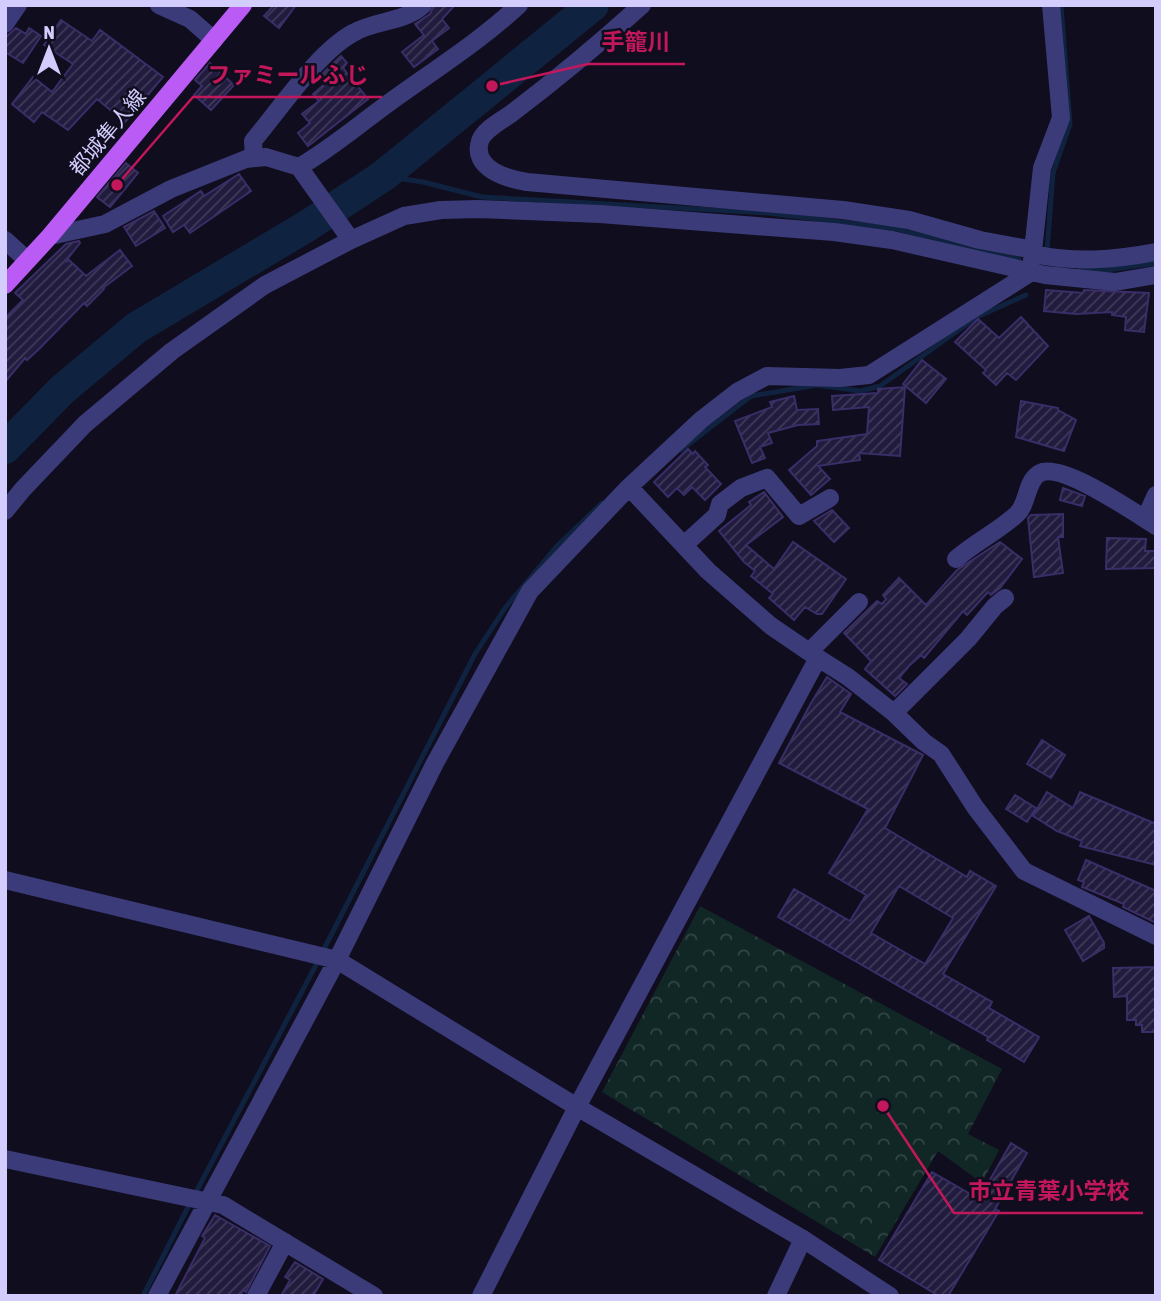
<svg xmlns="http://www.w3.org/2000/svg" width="1161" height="1301" viewBox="0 0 1161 1301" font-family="'Asap Condensed','Noto Sans JP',sans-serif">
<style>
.park{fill:url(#park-crowns)}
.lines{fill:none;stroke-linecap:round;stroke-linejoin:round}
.stream{stroke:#0f2340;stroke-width:5}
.river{stroke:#0f2340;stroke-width:32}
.building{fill:url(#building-hatch);stroke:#392e68;stroke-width:2;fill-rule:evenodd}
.minor{stroke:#3c3b7a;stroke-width:18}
.tertiary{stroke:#3c3b7a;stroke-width:18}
.primary{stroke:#b95bf4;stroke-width:18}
.labels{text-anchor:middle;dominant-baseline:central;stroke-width:5;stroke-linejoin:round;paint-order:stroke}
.street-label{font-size:21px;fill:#d2cdfc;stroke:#100d1e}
.leader{fill:none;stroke:#c2185b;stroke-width:2.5}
.callout-dot{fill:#c2185b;stroke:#100d1e;stroke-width:2.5}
.callout-label{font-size:23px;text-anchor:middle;font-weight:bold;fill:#c2185b;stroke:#100d1e;stroke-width:5;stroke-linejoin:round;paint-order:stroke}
</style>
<defs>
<pattern id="park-crowns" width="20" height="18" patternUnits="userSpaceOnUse" patternTransform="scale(1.75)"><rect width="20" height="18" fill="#112726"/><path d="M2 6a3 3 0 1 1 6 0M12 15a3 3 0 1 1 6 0" fill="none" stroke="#334546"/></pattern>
<pattern id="building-hatch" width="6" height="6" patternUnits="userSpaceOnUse" patternTransform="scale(1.75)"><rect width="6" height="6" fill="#211b3d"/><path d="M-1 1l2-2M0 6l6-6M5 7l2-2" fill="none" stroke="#403b5a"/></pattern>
</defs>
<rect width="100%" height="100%" fill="#100d1e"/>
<!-- park -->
<path class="park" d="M 700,906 L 1002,1069 L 968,1134 L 999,1150 L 982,1183 L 938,1151 L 875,1257 L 602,1092 Z"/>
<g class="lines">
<!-- stream -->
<path class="stream" d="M 383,176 L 423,182 L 482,197 L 768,213 L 897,229 L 1019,259
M 1047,250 L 1053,173 L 1070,124 L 1061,5
M 1079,270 L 1107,270 L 1156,263
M 681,450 L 751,396 L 817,385 L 861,391 L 880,386 L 977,317 L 1026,295
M 325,947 L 475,654 L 505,608 L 556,547 L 602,503
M 195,1194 L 317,963
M 143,1296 L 188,1207"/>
<!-- river -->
<path class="river" d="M 5,448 L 62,390 L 136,328 L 307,226 L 383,176 L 593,5"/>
</g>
<!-- building -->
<path class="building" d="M 274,5 L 296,5 L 279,28 L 264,16 Z
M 434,5 L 455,5 L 442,19 L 449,28 L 432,41 L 438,49 L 414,67 L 402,52 L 424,35 L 415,24 L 430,14 Z
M 61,20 L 92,41 L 100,30 L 163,77 L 125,122 L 97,99 L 68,130 L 42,112 L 34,122 L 12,104 L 33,77 L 52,92 L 73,64 L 44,45 Z
M 16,28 L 26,34 L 29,28 L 41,36 L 23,63 L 5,52 L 5,38 Z
M 341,56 L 347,63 L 343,68 L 368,99 L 308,146 L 298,133 L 310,123 L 302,114 L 319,101 L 313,94 L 327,82 L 321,75 Z
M 210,63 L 234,85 L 211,110 L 194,95 L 202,86 L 195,80 Z
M 126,163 L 138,173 L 110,207 L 97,197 Z
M 239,174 L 251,191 L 190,233 L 184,225 L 173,232 L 163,216 L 201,191 L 204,196 Z
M 154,211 L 165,228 L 136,246 L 124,227 Z
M 79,241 L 80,243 L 65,262 L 69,260 L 86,276 L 120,250 L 132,266 L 103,288 L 104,289 L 87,306 L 84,303 L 39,349 L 27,360 L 25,358 L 5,382 L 5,318 L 23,300 L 15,293 L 66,244 Z
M 1046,290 L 1083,293 L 1084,290 L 1149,293 L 1144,332 L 1125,330 L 1126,317 L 1112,315 L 1112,312 L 1076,314 L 1044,311 Z
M 1021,317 L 1048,346 L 1016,380 L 1007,373 L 996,385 L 983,373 L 986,370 L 955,342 L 978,319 L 999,338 Z
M 922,360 L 946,379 L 926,403 L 903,384 Z
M 905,387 L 900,456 L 859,453 L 860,460 L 818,466 L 830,479 L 811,495 L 789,470 L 817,446 L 817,441 L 867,434 L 869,407 L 833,410 L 832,396 L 878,393 L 878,389 Z
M 794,396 L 797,410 L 818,409 L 819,424 L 798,425 L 768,433 L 772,443 L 760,447 L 765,458 L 752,463 L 735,421 L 772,407 L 770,402 Z
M 1021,401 L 1058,408 L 1058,410 L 1076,420 L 1064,451 L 1016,437 Z
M 688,449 L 693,454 L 695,451 L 708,465 L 705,467 L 721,484 L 705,500 L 692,487 L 684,495 L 677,488 L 668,497 L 654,482 Z
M 1063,488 L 1085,496 L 1082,506 L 1060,500 Z
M 764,492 L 783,517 L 746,545 L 774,569 L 793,542 L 846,579 L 822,614 L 817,614 L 805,607 L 794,620 L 769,598 L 773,594 L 751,576 L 755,571 L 744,562 L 719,531 L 751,505 L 749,502 Z
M 832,510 L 849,528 L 834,542 L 814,521 Z
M 1063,514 L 1063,537 L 1058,537 L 1063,573 L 1034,577 L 1028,518 L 1031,515 Z
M 1107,538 L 1146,539 L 1145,551 L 1156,551 L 1156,568 L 1106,569 Z
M 1000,542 L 1022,559 L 1000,588 L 991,595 L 988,592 L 967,615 L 963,611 L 924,658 L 921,655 L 909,666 L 899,678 L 907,684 L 895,696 L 865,669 L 871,661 L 844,633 L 877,601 L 882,604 L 886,599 L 883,595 L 899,578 L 926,605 L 957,570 Z
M 827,677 L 851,694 L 840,712 L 923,755 L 885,828 L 967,877 L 970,871 L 996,886 L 943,974 L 992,1002 L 989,1008 L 1039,1037 L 1024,1062 L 987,1040 L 988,1037 L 778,917 L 794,889 L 850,921 L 866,895 L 829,873 L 868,809 L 779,763 L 811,703 ZM 899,886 L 953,918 L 925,964 L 871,933 Z
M 1042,740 L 1065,755 L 1051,778 L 1027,764 Z
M 1047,792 L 1073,808 L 1080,792 L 1156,824 L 1156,865 L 1080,846 L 1082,841 L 1057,831 L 1033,816 Z
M 1015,795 L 1036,808 L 1027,822 L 1006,809 Z
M 1086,860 L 1156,891 L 1156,923 L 1123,907 L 1124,904 L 1082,887 L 1084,882 L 1078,880 Z
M 1089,916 L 1104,943 L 1104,948 L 1083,961 L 1065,930 Z
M 1156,967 L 1156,1032 L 1142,1032 L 1142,1025 L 1136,1025 L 1136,1020 L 1127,1020 L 1127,996 L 1114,997 L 1113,968 Z
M 1011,1143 L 1027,1153 L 995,1209 L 999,1211 L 948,1296 L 939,1296 L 879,1260 L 932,1172 L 979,1199 Z
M 215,1215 L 270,1246 L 246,1292 L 243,1290 L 240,1296 L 175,1296 L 205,1238 L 202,1236 Z
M 295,1262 L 323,1279 L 313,1296 L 281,1296 L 290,1280 L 285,1277 Z"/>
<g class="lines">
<!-- minor -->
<path class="minor" d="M 159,5 L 190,19 L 214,40
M 642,5 C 600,43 557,79 512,113 C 503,120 484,129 480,141 C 471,169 508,179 527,182 L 843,210 L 909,220 L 980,240 L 1034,250
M 5,24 L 18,5
M 254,158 L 253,141 C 280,109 318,52 353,33 C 375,20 403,23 423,5
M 299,167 C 330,149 357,126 386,105 C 431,72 478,43 519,5
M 50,236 L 105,224 L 171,189 L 246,159 L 266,157 L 299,167 L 351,240
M 5,240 L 27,260
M 1033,254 C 1076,263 1113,260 1156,252
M 1032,260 L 1042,168 L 1061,118 L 1051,5
M 5,511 L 23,489 L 85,424 L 172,351 L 265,285 L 351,240 L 404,216 L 441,210 L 478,209 L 600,214 L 834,232 L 892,240 L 1045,275 L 1115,282 L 1156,275
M 1145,519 L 1156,495
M 684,545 L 717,515 L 720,504 L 741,488 L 767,478 L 799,516 L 830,498
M 956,559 C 975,542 999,531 1017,514 C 1028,504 1026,480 1040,473 C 1062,462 1135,513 1156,526
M 809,652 L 859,602
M 818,658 L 848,677 L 894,713 L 924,742 L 941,754 L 975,807 L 1024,871 L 1156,936
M 894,713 L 968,639 L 995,606 L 1005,598
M 5,880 L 337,960
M 5,1159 L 223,1205 L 374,1296
M 157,1296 L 337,960 L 435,763 L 530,591 L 629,487 L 701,420 L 737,392 L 767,376 L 840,378 L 869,375 L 1030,273
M 256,1296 L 285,1242
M 481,1296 L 577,1107 L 818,658 L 771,626 L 708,571 L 629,487
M 776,1296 L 803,1239"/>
<!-- tertiary -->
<path class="tertiary" d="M 337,960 L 577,1107 L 803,1239 L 890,1296"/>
<!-- primary -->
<path class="primary" d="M 5,285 L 50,236 L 243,5"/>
</g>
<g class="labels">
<!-- street labels -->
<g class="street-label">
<text transform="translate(107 132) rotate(-50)">都城隼人線</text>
</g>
</g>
<!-- callouts -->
<path class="leader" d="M492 86L588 64H685M117 185L193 97H382M883 1106L954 1213H1143"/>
<g class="callout-dot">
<circle cx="492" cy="86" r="7"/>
<circle cx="117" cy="185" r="7"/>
<circle cx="883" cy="1106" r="7"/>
</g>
<g class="callout-label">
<text x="636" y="50">手籠川</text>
<text x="288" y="83">ファミールふじ</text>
<text x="1049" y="1199">市立青葉小学校</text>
</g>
<!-- border -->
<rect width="1161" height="1301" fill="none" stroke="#d2cdfc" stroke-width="14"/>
<!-- north arrow -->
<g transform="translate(49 49)" stroke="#100d1e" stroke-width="5" paint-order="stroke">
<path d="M0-5L12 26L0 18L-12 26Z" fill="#d2cdfc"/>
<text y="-10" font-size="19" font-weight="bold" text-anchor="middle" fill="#d2cdfc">N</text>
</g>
</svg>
